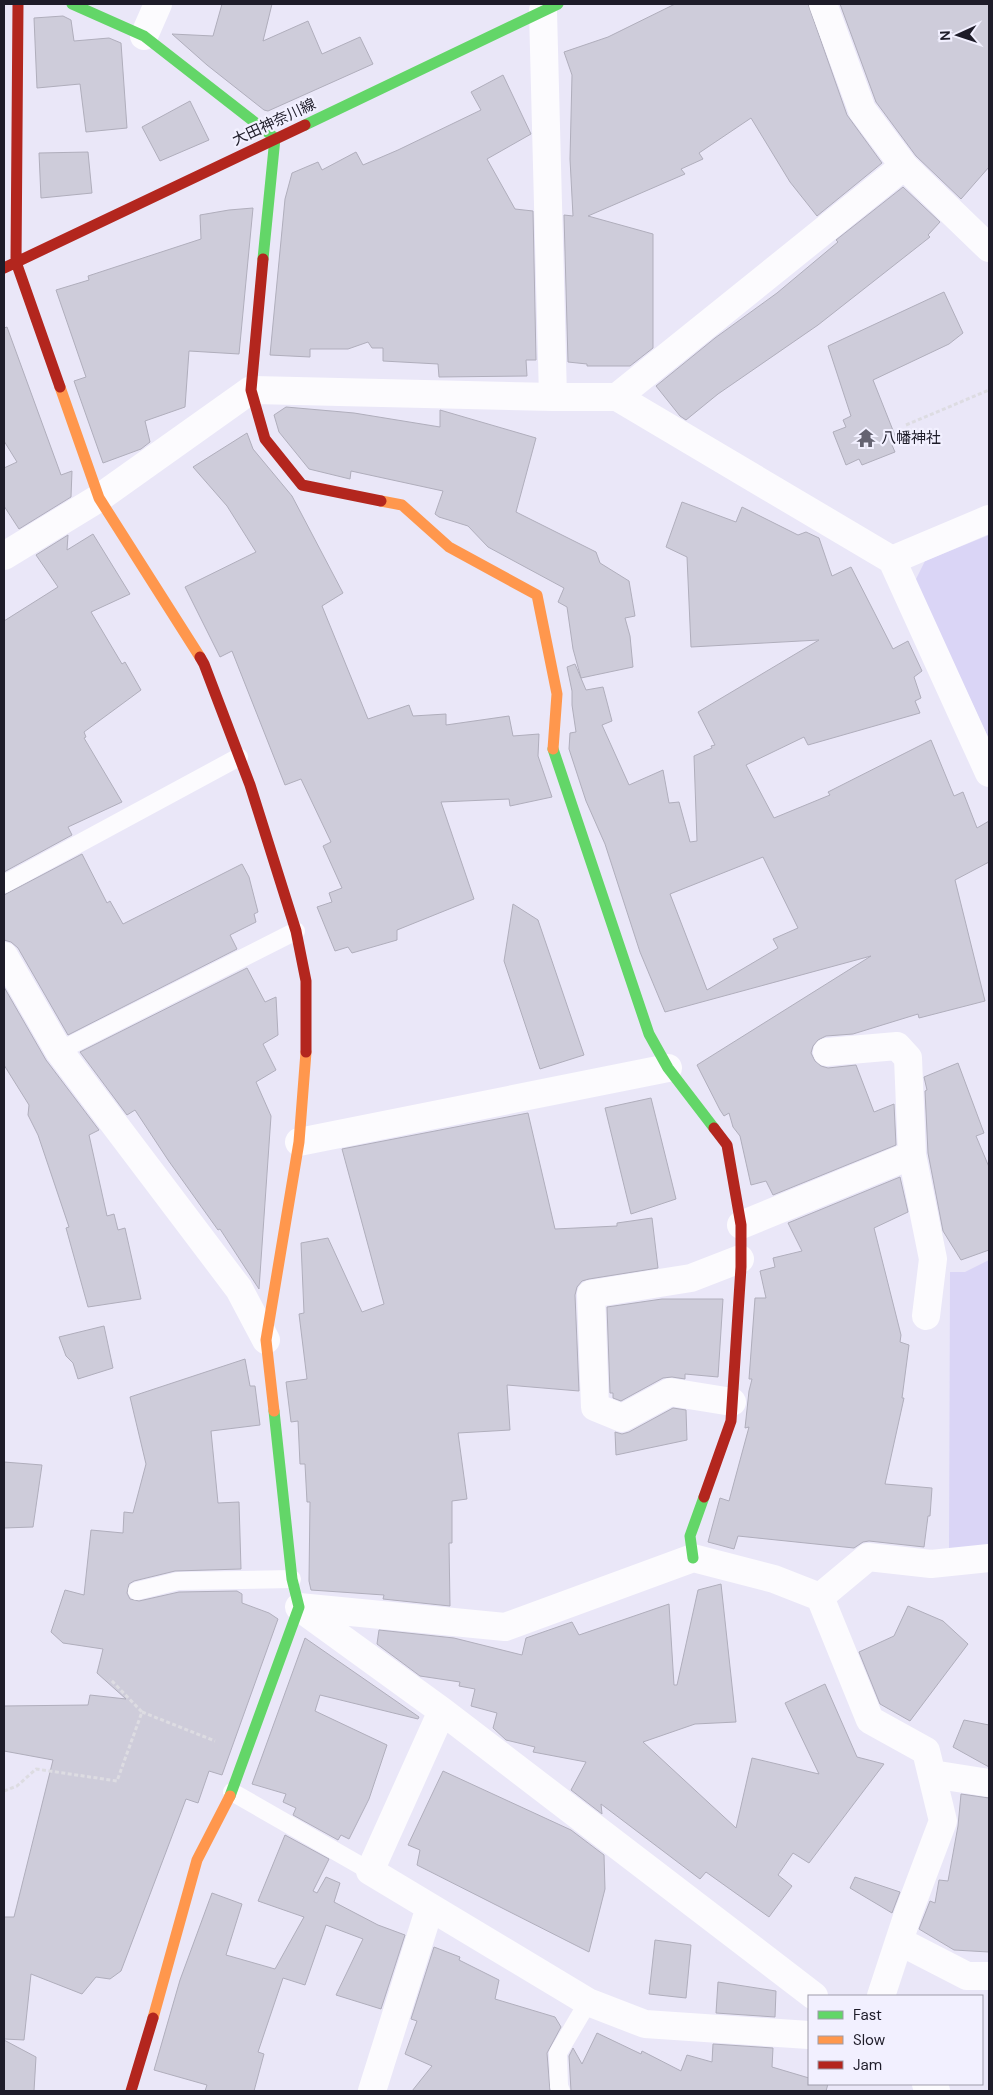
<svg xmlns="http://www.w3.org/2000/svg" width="993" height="2095" viewBox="0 0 993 2095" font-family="'DM Sans','Noto Sans JP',sans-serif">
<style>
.green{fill:#dad5f6}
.building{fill:#ceccda;stroke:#b0aebc;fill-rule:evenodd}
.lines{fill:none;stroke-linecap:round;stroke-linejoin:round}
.path{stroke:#dddce2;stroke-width:3;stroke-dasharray:4 2.5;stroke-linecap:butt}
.lane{stroke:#fcfbfe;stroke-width:18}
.street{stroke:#fcfbfe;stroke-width:28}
.fast{stroke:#63d668;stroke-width:11}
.slow{stroke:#ff974d;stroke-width:11}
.jam{stroke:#b3261e;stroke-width:11}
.labels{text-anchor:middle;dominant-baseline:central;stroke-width:4.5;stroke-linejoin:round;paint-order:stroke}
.street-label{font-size:15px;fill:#1e1c29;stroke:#f2f0ff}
.poi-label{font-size:15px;fill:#1e1c29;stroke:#f2f0ff;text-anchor:start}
</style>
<rect width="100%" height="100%" fill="#eae7f8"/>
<!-- green -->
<path class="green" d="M 989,535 L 989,739 L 915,581 L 925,561 Z
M 989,1260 L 989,1546 L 949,1549 L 950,1272 L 965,1272 Z"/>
<!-- building -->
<path class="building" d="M 222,4 L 272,4 L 263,41 L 308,21 L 322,54 L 360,37 L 373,64 L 268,111 L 264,110 L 207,65 L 172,34 L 213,36 Z
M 675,4 L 808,4 L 847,115 L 882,163 L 817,216 L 790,182 L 751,118 L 699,153 L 703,159 L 681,169 L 685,174 L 588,216 L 653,234 L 653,348 L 630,366 L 587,366 L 587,364 L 568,362 L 564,215 L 573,216 L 570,159 L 572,75 L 564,52 L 608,37 Z
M 840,4 L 989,4 L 989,167 L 961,199 L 916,156 L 876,102 Z
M 63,16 L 71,20 L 74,41 L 109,38 L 121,43 L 127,128 L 86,132 L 80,84 L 37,88 L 34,18 Z
M 503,75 L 531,134 L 487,159 L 515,209 L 533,211 L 536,360 L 526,360 L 527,376 L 439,377 L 438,364 L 383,361 L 383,348 L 372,348 L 368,342 L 348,349 L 310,349 L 310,357 L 270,355 L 285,199 L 292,173 L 318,162 L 322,170 L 356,152 L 363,165 L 398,150 L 481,110 L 471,92 Z
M 190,101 L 209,140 L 160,161 L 142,127 Z
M 88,152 L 92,193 L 41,198 L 39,153 Z
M 903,187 L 940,222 L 928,235 L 930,237 L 818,325 L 718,394 L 686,420 L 680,416 L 656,386 L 715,338 L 777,293 L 838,242 L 836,240 Z
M 253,208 L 239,354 L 189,351 L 185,407 L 145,421 L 150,442 L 141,449 L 103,463 L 74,381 L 86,377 L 56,290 L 89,280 L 88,276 L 201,239 L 200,215 L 229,210 Z
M 944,292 L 963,333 L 949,344 L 873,380 L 898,443 L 892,445 L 895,452 L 862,465 L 859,459 L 846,465 L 833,432 L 846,427 L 843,420 L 851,416 L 828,346 Z
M 7,327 L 61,475 L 72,471 L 71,497 L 19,529 L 4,506 L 4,468 L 17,462 L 4,441 L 4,328 Z
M 286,407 L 354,413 L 440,427 L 440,410 L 536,438 L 516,512 L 596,552 L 600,563 L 629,581 L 635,616 L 625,618 L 630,636 L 633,667 L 581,678 L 573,649 L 567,607 L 558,602 L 564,588 L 488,547 L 468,526 L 439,517 L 435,514 L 443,491 L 351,471 L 350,479 L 309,469 L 279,432 L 274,415 Z
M 247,433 L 253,449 L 292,496 L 343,593 L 322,606 L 368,719 L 409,705 L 413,716 L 446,714 L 446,725 L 509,716 L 513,736 L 539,734 L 538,756 L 552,797 L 510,806 L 509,799 L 441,802 L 474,899 L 397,930 L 397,940 L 352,953 L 348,947 L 335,951 L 317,907 L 332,902 L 329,893 L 342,888 L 323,846 L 331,842 L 301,779 L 285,785 L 232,651 L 220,657 L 185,587 L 256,552 L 227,506 L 193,467 Z
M 682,502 L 736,522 L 742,507 L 798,535 L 806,532 L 819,538 L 832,576 L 851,567 L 893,649 L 908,641 L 922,671 L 914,677 L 921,698 L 915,701 L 920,713 L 808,745 L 804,737 L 746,765 L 774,818 L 830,795 L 828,792 L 931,740 L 954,796 L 963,792 L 977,828 L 989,821 L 989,862 L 955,880 L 985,1001 L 919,1018 L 918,1014 L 853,1034 L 826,1036 L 818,1040 L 813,1046 L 811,1053 L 815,1061 L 821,1066 L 828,1068 L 856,1065 L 874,1112 L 894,1104 L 896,1145 L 773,1195 L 766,1181 L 751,1185 L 740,1136 L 733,1127 L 729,1113 L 724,1116 L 720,1110 L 697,1065 L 871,956 L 665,1012 L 640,952 L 605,844 L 586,801 L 569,749 L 570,733 L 576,732 L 572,705 L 572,691 L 567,667 L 575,664 L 586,690 L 603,687 L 612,721 L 602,725 L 629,785 L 663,770 L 669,803 L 679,802 L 690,842 L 697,841 L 694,756 L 712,748 L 711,746 L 715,745 L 698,712 L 819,640 L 691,647 L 687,557 L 666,547 ZM 763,857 L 798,928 L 773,939 L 778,948 L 707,990 L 670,894 Z
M 93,534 L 130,594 L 91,612 L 122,664 L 125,662 L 141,690 L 84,732 L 86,737 L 84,738 L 122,802 L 68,827 L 72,835 L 4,872 L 4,621 L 58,587 L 36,555 L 68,535 L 67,550 Z
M 82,854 L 107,903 L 110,901 L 123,924 L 242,864 L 249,877 L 258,912 L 254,914 L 256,922 L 230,935 L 237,949 L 68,1035 L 18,948 L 11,942 L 4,940 L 4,895 Z
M 513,904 L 538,920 L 584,1055 L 540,1069 L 504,961 Z
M 247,968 L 265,1002 L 276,997 L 278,1035 L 263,1044 L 276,1070 L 256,1082 L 271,1116 L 259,1289 L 220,1229 L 218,1230 L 168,1160 L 135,1110 L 127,1115 L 80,1052 Z
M 4,987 L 46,1060 L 99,1130 L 89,1135 L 107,1216 L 114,1214 L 118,1230 L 125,1228 L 141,1299 L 88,1307 L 66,1228 L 69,1227 L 38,1135 L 28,1115 L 29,1105 L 4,1065 Z
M 958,1063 L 984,1133 L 976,1136 L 989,1167 L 989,1250 L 961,1260 L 943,1231 L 928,1153 L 925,1091 L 927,1090 L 924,1077 Z
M 651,1098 L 676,1199 L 631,1214 L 605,1108 Z
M 528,1113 L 555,1229 L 617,1226 L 617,1223 L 652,1218 L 658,1268 L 589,1279 L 582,1281 L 577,1287 L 575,1295 L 579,1391 L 507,1385 L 510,1430 L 458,1433 L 467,1499 L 452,1501 L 452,1543 L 449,1543 L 450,1606 L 383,1599 L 384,1595 L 311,1590 L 309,1581 L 310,1502 L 307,1502 L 305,1464 L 300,1464 L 298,1421 L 291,1422 L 286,1382 L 307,1379 L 299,1314 L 304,1313 L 301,1243 L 328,1238 L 362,1312 L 384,1304 L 342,1149 Z
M 900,1177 L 908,1212 L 874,1228 L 901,1335 L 900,1342 L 909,1345 L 902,1398 L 904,1398 L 885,1484 L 932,1488 L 930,1516 L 928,1516 L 924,1547 L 869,1541 L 863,1542 L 854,1548 L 738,1536 L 734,1549 L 708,1542 L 720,1498 L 729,1501 L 749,1427 L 745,1428 L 749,1391 L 752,1379 L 749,1379 L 755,1298 L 766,1298 L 760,1271 L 775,1267 L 773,1258 L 802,1251 L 788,1223 Z
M 662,1299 L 723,1299 L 718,1377 L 685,1374 L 685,1379 L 672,1377 L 663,1378 L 621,1401 L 613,1398 L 613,1393 L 610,1393 L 607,1307 Z
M 104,1326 L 113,1368 L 78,1379 L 73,1363 L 66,1356 L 59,1337 Z
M 245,1359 L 250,1386 L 255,1386 L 260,1425 L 211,1431 L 218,1503 L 239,1502 L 241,1569 L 175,1571 L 134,1581 L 129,1584 L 127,1593 L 130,1599 L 139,1601 L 179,1592 L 237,1591 L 242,1594 L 242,1603 L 269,1613 L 278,1619 L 222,1775 L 209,1771 L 198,1803 L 186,1799 L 121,1971 L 110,1979 L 96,1977 L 82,1994 L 31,1974 L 24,2040 L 4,2039 L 4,1917 L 14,1917 L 53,1760 L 4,1751 L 4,1706 L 88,1705 L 90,1695 L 126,1699 L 97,1673 L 103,1649 L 63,1643 L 51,1632 L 65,1590 L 84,1595 L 91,1530 L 123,1533 L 124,1512 L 133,1513 L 146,1464 L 130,1397 Z
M 673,1408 L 686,1410 L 687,1440 L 616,1455 L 615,1432 L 622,1434 L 629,1432 Z
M 4,1462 L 42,1465 L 33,1527 L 4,1528 Z
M 721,1584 L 736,1722 L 695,1724 L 643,1742 L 736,1828 L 752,1758 L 819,1774 L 785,1703 L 825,1684 L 857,1757 L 884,1764 L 809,1863 L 793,1853 L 778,1875 L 792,1886 L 769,1917 L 706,1872 L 700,1879 L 601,1804 L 602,1814 L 571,1790 L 586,1762 L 533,1752 L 535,1747 L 506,1740 L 493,1728 L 497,1713 L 471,1706 L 475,1689 L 459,1686 L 460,1682 L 420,1676 L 377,1644 L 379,1630 L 454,1638 L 522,1655 L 526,1638 L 572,1622 L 579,1635 L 669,1604 L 674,1685 L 677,1685 L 698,1590 Z
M 908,1606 L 943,1621 L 968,1644 L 910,1721 L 880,1704 L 859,1652 L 894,1636 Z
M 305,1638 L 419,1717 L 418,1719 L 320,1695 L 315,1711 L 387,1745 L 369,1799 L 349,1839 L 341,1835 L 338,1840 L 293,1815 L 296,1808 L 283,1802 L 286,1794 L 252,1784 Z
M 964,1720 L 989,1725 L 989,1767 L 953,1747 Z
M 443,1771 L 571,1830 L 604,1855 L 605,1889 L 589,1952 L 417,1865 L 420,1850 L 408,1845 Z
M 961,1794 L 989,1798 L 989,1952 L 954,1950 L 919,1929 L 930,1901 L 935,1903 L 939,1880 L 948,1881 L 958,1826 Z
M 285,1835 L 329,1859 L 313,1891 L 317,1893 L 326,1877 L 340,1883 L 334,1902 L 378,1925 L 405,1935 L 381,2009 L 336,1995 L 363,1939 L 326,1925 L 305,1985 L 283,1978 L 258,2052 L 264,2054 L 254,2091 L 205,2091 L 207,2085 L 154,2070 L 180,1980 L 212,1893 L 242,1904 L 226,1955 L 275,1969 L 304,1917 L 258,1901 Z
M 855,1877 L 900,1892 L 892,1913 L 850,1888 Z
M 655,1940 L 691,1945 L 686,1998 L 649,1994 Z
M 434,1947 L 460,1957 L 459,1960 L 499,1980 L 495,1999 L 555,2017 L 561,2027 L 547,2053 L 550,2091 L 412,2091 L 432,2066 L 405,2054 L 417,2021 L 411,2019 Z
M 718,1982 L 776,1991 L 775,2017 L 716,2013 Z
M 597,2033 L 641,2054 L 642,2051 L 681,2071 L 687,2055 L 712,2062 L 713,2044 L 773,2048 L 772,2067 L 809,2078 L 809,2084 L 828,2084 L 826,2091 L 571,2091 L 569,2056 L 573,2048 L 582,2064 Z
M 4,2040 L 36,2057 L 34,2091 L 4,2091 Z"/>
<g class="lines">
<!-- path -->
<path class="path" d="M 906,425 L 989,390
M 142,1712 L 215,1741
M 4,1791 L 17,1786 L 36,1769 L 117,1781 L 142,1712 L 110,1679"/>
<!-- lane -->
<path class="lane" d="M 4,884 L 239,757
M 59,1051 L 296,931
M 137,1591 L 178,1581 L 292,1579
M 232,1792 L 370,1871
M 561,2091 L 559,2086 L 558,2053 L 588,2002"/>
<!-- street -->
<path class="street" d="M 823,4 L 862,110 L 904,166 L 989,248
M 543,11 L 553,397
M 144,36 L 158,4
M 617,397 L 904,166
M 4,556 L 99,498 L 251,390 L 553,397 L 617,397 L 892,560 L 989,773
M 892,560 L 989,519
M 4,956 L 59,1051 L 239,1289 L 266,1340
M 827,1052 L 897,1046 L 908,1058 L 912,1155 L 933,1259 L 926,1316
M 299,1142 L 668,1068
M 741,1225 L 912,1155
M 732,1402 L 670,1392 L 622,1418 L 595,1407 L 591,1294 L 691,1278 L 740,1259
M 820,1597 L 868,1557 L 931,1564 L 989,1558
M 299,1607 L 505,1627 L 693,1558 L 774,1579 L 820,1597 L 870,1720 L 926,1751 L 943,1821 L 908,1914 L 881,1996
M 300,1608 L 442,1711 L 814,1996
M 442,1711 L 370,1871 L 588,2002 L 645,2024 L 809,2035
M 932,1774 L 989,1783
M 899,1941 L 967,1976 L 989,1976
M 926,2084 L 936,2091
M 372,2091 L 430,1907"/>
<!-- fast -->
<path class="fast" d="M 72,4 L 144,36 L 275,138 L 263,259
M 305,125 L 558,4
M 553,749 L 649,1034 L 668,1068 L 714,1128
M 693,1558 L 690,1536 L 704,1497
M 230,1796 L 299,1607 L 292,1579 L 274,1411"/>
<!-- slow -->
<path class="slow" d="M 60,387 L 99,498 L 200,657
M 381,501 L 402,505 L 449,547 L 537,595 L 557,694 L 553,749
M 274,1411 L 266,1340 L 299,1142 L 306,1052
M 153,2018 L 197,1860 L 230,1796"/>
<!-- jam -->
<path class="jam" d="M 18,4 L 16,262 L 60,387
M 263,259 L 251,390 L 265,439 L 302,485 L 381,501
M 4,268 L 305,125
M 200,657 L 204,664 L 250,785 L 296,931 L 306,981 L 306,1052
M 704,1497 L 731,1421 L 741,1267 L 741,1225 L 727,1145 L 714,1128
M 131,2091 L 153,2018"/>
</g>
<!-- icons -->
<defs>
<g id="temple-bare" transform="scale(1.5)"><path d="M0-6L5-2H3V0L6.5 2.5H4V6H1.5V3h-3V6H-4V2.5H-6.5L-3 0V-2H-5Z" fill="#656371" stroke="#f2f0ff" stroke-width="2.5" paint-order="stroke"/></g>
</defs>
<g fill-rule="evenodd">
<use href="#temple-bare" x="866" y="438"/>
</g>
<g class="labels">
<!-- street labels -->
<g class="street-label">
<text transform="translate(274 122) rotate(-25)">大田神奈川線</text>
</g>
<!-- poi labels -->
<g class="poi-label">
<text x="881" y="438">八幡神社</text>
</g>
</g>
<!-- border -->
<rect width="993" height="2095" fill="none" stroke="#1e1c29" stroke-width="10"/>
<!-- legend -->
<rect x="808" y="1995" width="175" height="90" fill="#f2f0ff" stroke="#9d9ba9"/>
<rect x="818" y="2011" width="25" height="8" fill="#63d668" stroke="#9d9ba9"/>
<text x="853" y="2020" font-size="15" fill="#1e1c29">Fast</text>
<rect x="818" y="2036" width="25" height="8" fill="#ff974d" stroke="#9d9ba9"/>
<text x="853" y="2045" font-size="15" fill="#1e1c29">Slow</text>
<rect x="818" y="2061" width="25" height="8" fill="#b3261e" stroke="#9d9ba9"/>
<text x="853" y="2070" font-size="15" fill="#1e1c29">Jam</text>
<!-- north arrow -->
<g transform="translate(958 35) rotate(267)" stroke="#f2f0ff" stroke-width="4" paint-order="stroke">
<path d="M0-4L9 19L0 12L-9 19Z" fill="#1e1c29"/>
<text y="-8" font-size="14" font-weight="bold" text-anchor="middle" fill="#1e1c29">N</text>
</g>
</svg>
